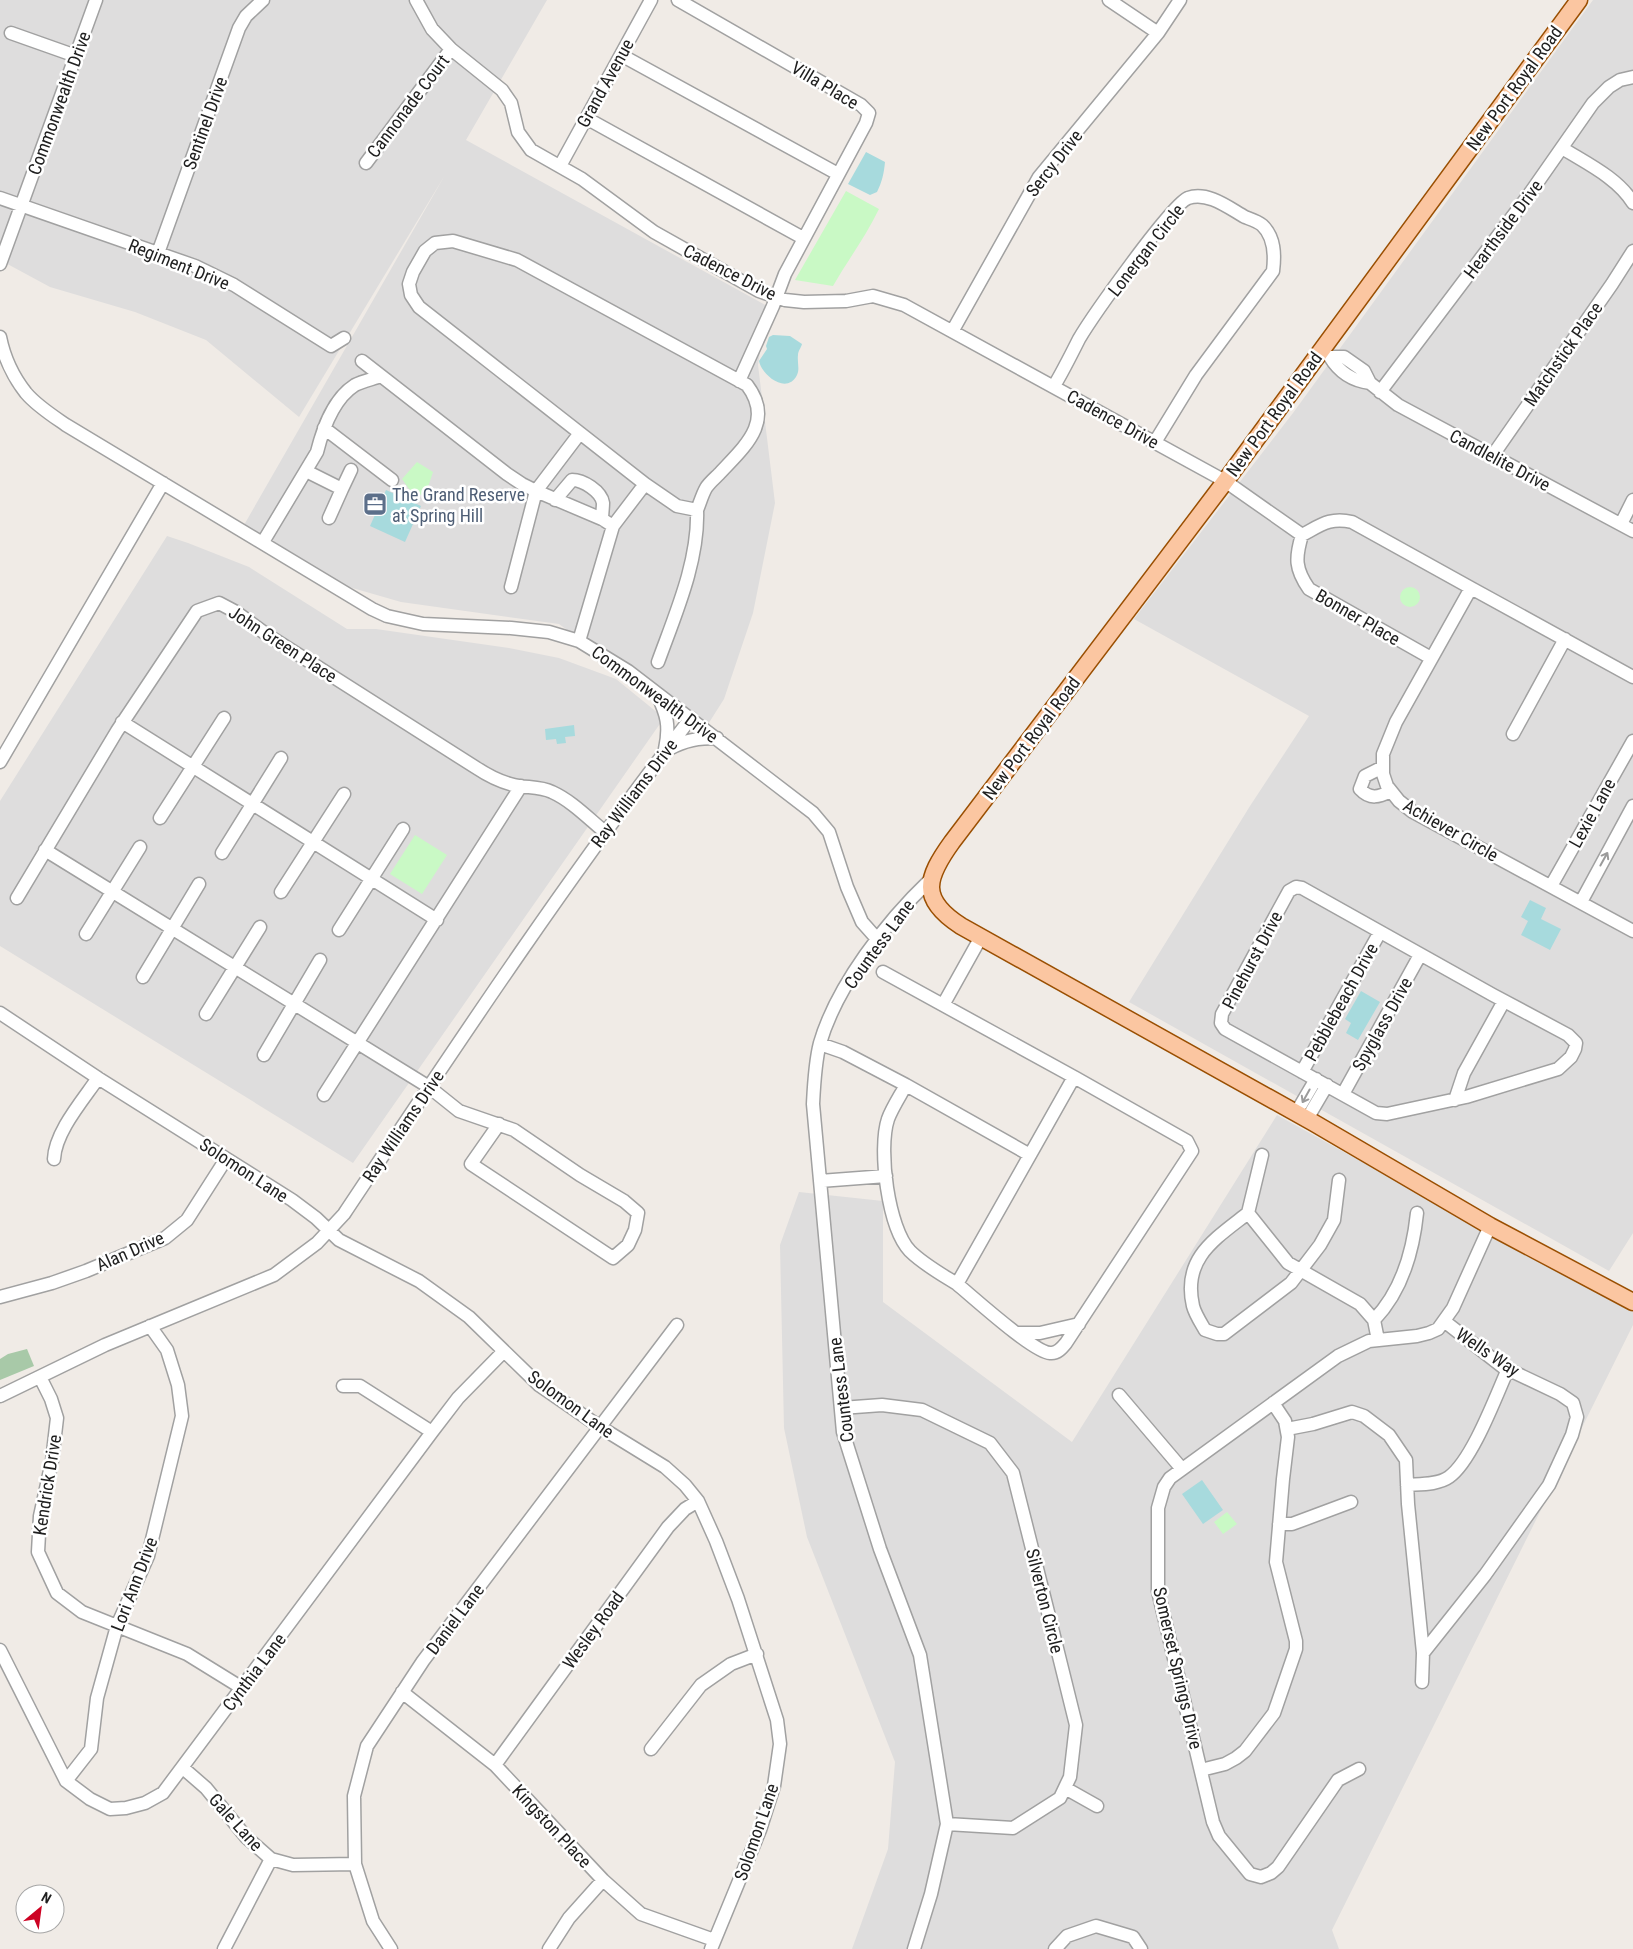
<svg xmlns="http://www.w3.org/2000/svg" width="1633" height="1949" viewBox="0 0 1633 1949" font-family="'Roboto Condensed',sans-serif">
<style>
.residential{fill:#dedddd}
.cemetery{fill:#a8c9a8}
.park{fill:#c9f9c5}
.water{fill:#a7dadd}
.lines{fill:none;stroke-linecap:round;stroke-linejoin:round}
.minor-casing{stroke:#a1a1a1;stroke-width:15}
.major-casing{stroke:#9a4f02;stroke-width:19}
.minor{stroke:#fff;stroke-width:12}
.major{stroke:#fbc6a1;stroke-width:16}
.oneway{stroke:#9b9b9b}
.labels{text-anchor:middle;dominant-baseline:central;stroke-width:5;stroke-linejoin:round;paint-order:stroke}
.street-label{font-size:18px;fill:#202020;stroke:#fff}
.service-label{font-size:18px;fill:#4e5e75;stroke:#fff;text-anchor:start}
</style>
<rect width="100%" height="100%" fill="#f0ebe6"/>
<!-- residential -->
<path class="residential" d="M 0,0 L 547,0 L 466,140 L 767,306 L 758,365 L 775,503 L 753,613 L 724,699 L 705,729 L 559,624 L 401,602 L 349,587 L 240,532 L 445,175 L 299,417 L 206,340 L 135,312 L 50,287 L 0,260 Z
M 1593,0 L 1633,0 L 1633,1233 L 1609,1271 L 1129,1002 L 1250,806 L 1309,716 L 1134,619 L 1293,413 Z
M 167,536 L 188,543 L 249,567 L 347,629 L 376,629 L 509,648 L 559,658 L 616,679 L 664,718 L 353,1163 L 0,946 L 0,801 Z
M 1277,1115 L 1633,1312 L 1633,1325 L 1332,1930 L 1339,1949 L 852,1949 L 888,1849 L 895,1762 L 807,1537 L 784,1428 L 780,1245 L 799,1192 L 883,1201 L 883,1302 L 1072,1442 Z"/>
<!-- cemetery -->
<path class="cemetery" d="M 27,1349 L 34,1366 L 0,1380 L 0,1359 L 8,1354 Z"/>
<!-- park -->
<path class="park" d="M 846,191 L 879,209 C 866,236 848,260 833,286 L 795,280 Z
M 417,462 L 433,472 L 426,493 L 415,497 L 402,479 Z
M1400 597a10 10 0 1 1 20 0a10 10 0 1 1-20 0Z
M 415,835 L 447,855 L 422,894 L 390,874 Z
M 1227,1512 L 1237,1524 L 1223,1534 L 1214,1522 Z"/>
<!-- water -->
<path class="water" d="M 866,152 L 885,162 C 884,173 882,182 877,192 L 870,195 L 848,184 Z
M 773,335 L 790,336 L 802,344 C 801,348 798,351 798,355 C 797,362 800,369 797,375 C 787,395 762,376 759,361 L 767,349 L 766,346 L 769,337 Z
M 386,490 L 421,506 L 405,542 L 370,526 Z
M 574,725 L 575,736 L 565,737 L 566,743 L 557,744 L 556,739 L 546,740 L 545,729 Z
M 1530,900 L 1546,908 L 1541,919 L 1561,929 L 1550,950 L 1521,935 L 1528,921 L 1521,917 Z
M 1361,991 L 1380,1002 L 1358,1040 L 1346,1033 L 1351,1023 L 1345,1019 Z
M 1202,1480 L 1223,1510 L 1203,1524 L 1182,1494 Z"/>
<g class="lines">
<!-- minor casing -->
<g class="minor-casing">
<path id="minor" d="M 416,0 L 432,29 L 451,49 L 502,90 L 511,103 L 518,132 L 531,150 L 582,179 L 654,232 L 759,291 L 785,300 L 804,302 L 846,301 L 873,296 L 904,305 L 1225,481 L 1302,535 C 1321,525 1330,517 1352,522 L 1471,588
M 678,0 L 861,105 L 869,113 L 866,123 L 785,274 L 773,306 L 739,381
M 1109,0 L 1158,33
M 11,33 L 76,56
M 621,55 L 838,174
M 586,118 L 803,238
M 1562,148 C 1586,163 1618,178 1633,203
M 366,163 L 451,49
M 560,166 L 651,0
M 0,198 L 195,266 L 234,285 L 331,346 L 344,338
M 158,253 L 239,28 L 246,16 L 263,0
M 0,264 L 96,0
M 953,330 L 1039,177 L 1158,33 L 1180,0
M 0,337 C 4,357 14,378 26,393 C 37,406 53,416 66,425 L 372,609 L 387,616 L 423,624 L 511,628 L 549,632 L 579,641 L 628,671 L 813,813 L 829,832 L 847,887 L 862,922 L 878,940
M 362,361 L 507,474 L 522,484 L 536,491 L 511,587
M 1370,383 C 1353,381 1339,372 1330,357 L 1344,357 L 1364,371 L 1370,383 L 1398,405 L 1633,531
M 1054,386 C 1063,371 1071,355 1079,339 C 1092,317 1171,205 1188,198 C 1208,191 1229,208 1245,217 C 1250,219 1257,221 1262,225 C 1275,237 1275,255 1273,271 L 1196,375 L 1155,442
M 1380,392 L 1528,196 L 1593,103 L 1609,87 L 1620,80 L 1633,77
M 324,428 L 392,480
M 580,433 L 536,491 L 602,519 L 613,526
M 1493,455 L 1612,284 L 1633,251
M 306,471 L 342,489 L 329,518
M 645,484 L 419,307 L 411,295 L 409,284 L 413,272 L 425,251 L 435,243 L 453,241 L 517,260 L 747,385 C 775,422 744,447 719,474 C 715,478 709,483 706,488 C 702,495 700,503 697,510
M 342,489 L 351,470
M 555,500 L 572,480 C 583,480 601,491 603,503 C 603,508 602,514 602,519
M 1621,524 L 1633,500
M 1302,535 C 1295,558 1295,569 1309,589 L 1431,658
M 263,542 L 317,452 C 323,428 333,399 355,385 C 363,381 373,379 381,376
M 579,641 L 613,526 L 645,484 L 677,506 L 697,510 C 699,561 675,615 658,662
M 1633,677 L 1471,588 L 1396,722 L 1383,754 L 1383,774 L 1387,786 L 1399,801 L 1413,812 L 1633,931
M 657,694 C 667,715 670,726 665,749
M 122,722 L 437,920
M 1513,734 L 1565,639
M 669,749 C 685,740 699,738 717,738
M 0,762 L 163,483
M 1383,767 L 1365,776 L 1360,789 C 1370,800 1379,797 1391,791
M 160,818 L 224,718
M 45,850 L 429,1087 L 459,1111 L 514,1130 L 580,1175 L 624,1201 L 638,1213 L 635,1230 L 628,1245 L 613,1258 L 471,1164 L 499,1124
M 222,853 L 281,758
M 1551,886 L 1633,741
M 1296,887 L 1302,888 L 1493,995 L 1568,1035 L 1576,1043 L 1575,1049 L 1571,1057 L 1558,1069 L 1466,1097 L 1387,1114 L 1376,1113 L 1225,1029 L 1221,1023 L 1222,1014 L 1289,891 Z
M 281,892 L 344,794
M 17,898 L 117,731 L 197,611 L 219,603 L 236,612 L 266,634 L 475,767 C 487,775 500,782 514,785 C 527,788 540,786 552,792 C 572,801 589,819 605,832
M 1581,902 L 1633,806
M 339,930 L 403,829
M 86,934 L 140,847
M 143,977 L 199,884
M 943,1005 L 981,937
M 0,1013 L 98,1078 L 292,1200 L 316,1218 L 339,1240 L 419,1281 L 469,1317 L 539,1385 L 600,1427 L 665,1467 L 685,1485 L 698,1501 L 716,1541 L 738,1599 L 777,1720 L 780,1744 L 774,1786 L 760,1830 L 711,1949
M 206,1014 L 260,927
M 820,1044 L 843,1052 L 906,1085 L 1030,1155 L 1074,1077 L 883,972
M 264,1055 L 320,960
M 1302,1072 L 1380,932
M 906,1085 C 900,1096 892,1108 888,1119 C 878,1149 888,1228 910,1251 C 923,1264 941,1274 957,1284 L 1030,1155
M 1343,1094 L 1420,955
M 324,1095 L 521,786
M 1455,1100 L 1464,1073 L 1504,1001
M 1296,1113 L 1316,1079
M 1307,1119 L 1327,1085
M 54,1159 C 55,1132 83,1100 98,1078
M 820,1181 L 886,1176
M 1248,1213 C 1215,1239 1182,1258 1193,1306 C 1195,1314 1201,1323 1205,1330 L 1217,1334 L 1224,1334 L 1291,1283 L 1320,1245 L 1334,1220 L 1339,1180
M 1248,1213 L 1288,1263 L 1360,1304 L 1374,1320
M 1248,1213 L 1262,1155
M 957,1284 C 973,1297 1033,1352 1050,1353 C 1057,1354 1062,1348 1066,1343 L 1192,1151 L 1187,1141 L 1074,1077
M 0,1297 L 52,1283 L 86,1271 L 165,1238 L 187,1220 L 226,1159
M 1018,1333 L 1040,1333 L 1079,1324
M 1378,1340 L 1374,1320 C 1402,1291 1413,1252 1417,1213
M 40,1377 L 51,1399 L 57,1418 L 52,1461 L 40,1516 L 38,1552 L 57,1593 L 82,1612 L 187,1654 L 242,1688
M 343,1386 L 360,1386 L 432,1432
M 1119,1395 L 1182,1469
M 0,1396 L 105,1345 L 274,1275 L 317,1243 L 344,1214 C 456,1046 567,878 691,718
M 841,1408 L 882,1405 L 922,1410 L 990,1443 L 1013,1473 L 1052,1628 L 1076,1725 L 1070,1777 L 1060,1798 L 1013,1828 L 947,1824
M 1287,1429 L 1313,1424 L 1352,1412 L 1364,1416 L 1389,1435 L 1406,1460 L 1408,1504 L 1423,1653 L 1422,1682
M 1407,1485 C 1419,1484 1438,1485 1449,1477 C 1472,1461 1496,1396 1508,1369
M 1279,1524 L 1292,1524 L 1351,1502
M 0,1650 L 66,1781 L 90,1799 L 110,1809 L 126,1808 L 145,1803 L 163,1793 L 432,1432 L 458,1398 L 504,1351
M 1423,1653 L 1485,1575 L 1549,1485 L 1572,1435 L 1577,1417 L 1573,1403 L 1560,1394 L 1503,1367 L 1444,1321
M 402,1692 L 495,1765 L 603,1880 L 641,1914 L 714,1940
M 651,1749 L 701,1685 L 731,1664 L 757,1654
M 495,1765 L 668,1527 L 685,1509 L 698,1501
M 183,1768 L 206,1788 L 246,1837 L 271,1859 L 293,1865 L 355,1864
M 1359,1769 L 1338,1780 L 1278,1867 L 1271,1873 L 1261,1877 L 1250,1874 L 1219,1836 L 1213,1822 L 1158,1591 L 1158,1508 L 1164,1487 L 1170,1478 L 1338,1356 L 1369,1341 L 1417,1336 L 1429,1333 L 1438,1329 L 1453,1308 L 1490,1226
M 1201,1770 L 1225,1764 L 1236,1758 L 1245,1751 L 1274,1713 L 1296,1649 L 1296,1641 L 1276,1562 L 1283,1479 L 1288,1437 L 1285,1421 L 1273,1403
M 66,1781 L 91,1749 L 97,1698 L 117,1626 L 148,1556 L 182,1416 L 178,1385 L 167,1350 L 150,1326
M 1065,1788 L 1097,1806
M 224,1949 L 271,1859
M 391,1949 L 373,1921 L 355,1864 L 354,1796 L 367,1746 L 423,1661 L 677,1325
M 549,1949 L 569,1918 L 603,1880
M 914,1949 L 931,1894 L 947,1824 L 920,1655 L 880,1549 L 843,1432 L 813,1104 C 814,1084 815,1062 820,1043 C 837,985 887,921 930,880
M 1055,1949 L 1067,1936 L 1096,1926 L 1133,1937 L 1141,1949"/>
</g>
<!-- major casing -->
<g class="major-casing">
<path id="major" d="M 1579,0 L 1221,487 L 952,842 C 926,878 919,899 961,926 L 1314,1123 L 1490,1226 L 1633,1302"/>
</g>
<!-- minor -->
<use href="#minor" class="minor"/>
<!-- major -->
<use href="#major" class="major"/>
</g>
<!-- one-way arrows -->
<defs><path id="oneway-shaft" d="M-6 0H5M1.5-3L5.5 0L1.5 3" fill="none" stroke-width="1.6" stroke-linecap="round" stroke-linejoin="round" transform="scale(1.25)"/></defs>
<g class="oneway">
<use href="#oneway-shaft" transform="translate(1604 859) rotate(-61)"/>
<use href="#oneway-shaft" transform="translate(1306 1096) rotate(119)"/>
</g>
<!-- icons -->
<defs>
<g id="office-square" transform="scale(1.25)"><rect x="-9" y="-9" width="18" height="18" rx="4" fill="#5c6f8a" stroke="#fff"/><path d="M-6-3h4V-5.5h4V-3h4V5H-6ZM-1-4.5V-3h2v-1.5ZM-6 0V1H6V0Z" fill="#fff"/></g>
</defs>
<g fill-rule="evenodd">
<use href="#office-square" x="375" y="504"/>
</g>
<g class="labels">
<!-- street labels -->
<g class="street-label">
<text transform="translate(605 83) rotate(-61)">Grand Avenue</text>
<text transform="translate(825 85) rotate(31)">Villa Place</text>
<text transform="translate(1514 88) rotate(-54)">New Port Royal Road</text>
<text transform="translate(59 103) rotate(-70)">Commonwealth Drive</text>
<text transform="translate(408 106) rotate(-53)">Cannonade Court</text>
<text transform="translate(205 123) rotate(-70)">Sentinel Drive</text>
<text transform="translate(1054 163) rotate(-52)">Sercy Drive</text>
<text transform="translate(1503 229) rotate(-53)">Hearthside Drive</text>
<text transform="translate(1146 250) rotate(-52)">Lonergan Circle</text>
<text transform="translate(179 264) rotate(22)">Regiment Drive</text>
<text transform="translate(730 272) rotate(27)">Cadence Drive</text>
<text transform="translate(1563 354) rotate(-55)">Matchstick Place</text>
<text transform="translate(1274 414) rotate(-54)">New Port Royal Road</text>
<text transform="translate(1113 419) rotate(29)">Cadence Drive</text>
<text transform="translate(1500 460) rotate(28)">Candlelite Drive</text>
<text transform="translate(1358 617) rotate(30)">Bonner Place</text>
<text transform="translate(283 644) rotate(33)">John Green Place</text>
<text transform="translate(655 694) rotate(36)">Commonwealth Drive</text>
<text transform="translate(1031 738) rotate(-53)">New Port Royal Road</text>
<text transform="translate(634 793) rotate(-53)">Ray Williams Drive</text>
<text transform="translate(1592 813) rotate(-61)">Lexie Lane</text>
<text transform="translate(1451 830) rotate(30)">Achiever Circle</text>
<text transform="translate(879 944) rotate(-54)">Countess Lane</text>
<text transform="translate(1252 960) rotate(-62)">Pinehurst Drive</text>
<text transform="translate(1341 1002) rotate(-61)">Pebblebeach Drive</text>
<text transform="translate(1382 1024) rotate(-61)">Spyglass Drive</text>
<text transform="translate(403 1126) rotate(-56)">Ray Williams Drive</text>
<text transform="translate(244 1170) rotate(33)">Solomon Lane</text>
<text transform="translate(130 1251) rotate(-24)">Alan Drive</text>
<text transform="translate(1488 1352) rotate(34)">Wells Way</text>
<text transform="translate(841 1390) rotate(-97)">Countess Lane</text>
<text transform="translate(571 1404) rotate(36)">Solomon Lane</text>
<text transform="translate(47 1485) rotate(-81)">Kendrick Drive</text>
<text transform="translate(134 1584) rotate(-69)">Lori Ann Drive</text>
<text transform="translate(1045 1601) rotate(76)">Silverton Circle</text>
<text transform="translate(455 1619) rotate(-53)">Daniel Lane</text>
<text transform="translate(593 1630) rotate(-54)">Wesley Road</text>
<text transform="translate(1178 1668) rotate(77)">Somerset Springs Drive</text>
<text transform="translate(254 1672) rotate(-53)">Cynthia Lane</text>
<text transform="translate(236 1822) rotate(48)">Gale Lane</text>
<text transform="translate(552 1826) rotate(47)">Kingston Place</text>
<text transform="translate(756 1832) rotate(-71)">Solomon Lane</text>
</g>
<!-- service labels -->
<g class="service-label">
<text x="392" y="494">The Grand Reserve<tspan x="392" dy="21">at Spring Hill</tspan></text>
</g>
</g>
<!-- north arrow -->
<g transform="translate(40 1909) rotate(29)"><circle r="24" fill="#ffffff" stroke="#a6a6a6"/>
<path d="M0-4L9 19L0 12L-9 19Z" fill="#cd0223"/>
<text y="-8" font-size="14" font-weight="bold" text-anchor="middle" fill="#202020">N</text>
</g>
</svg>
